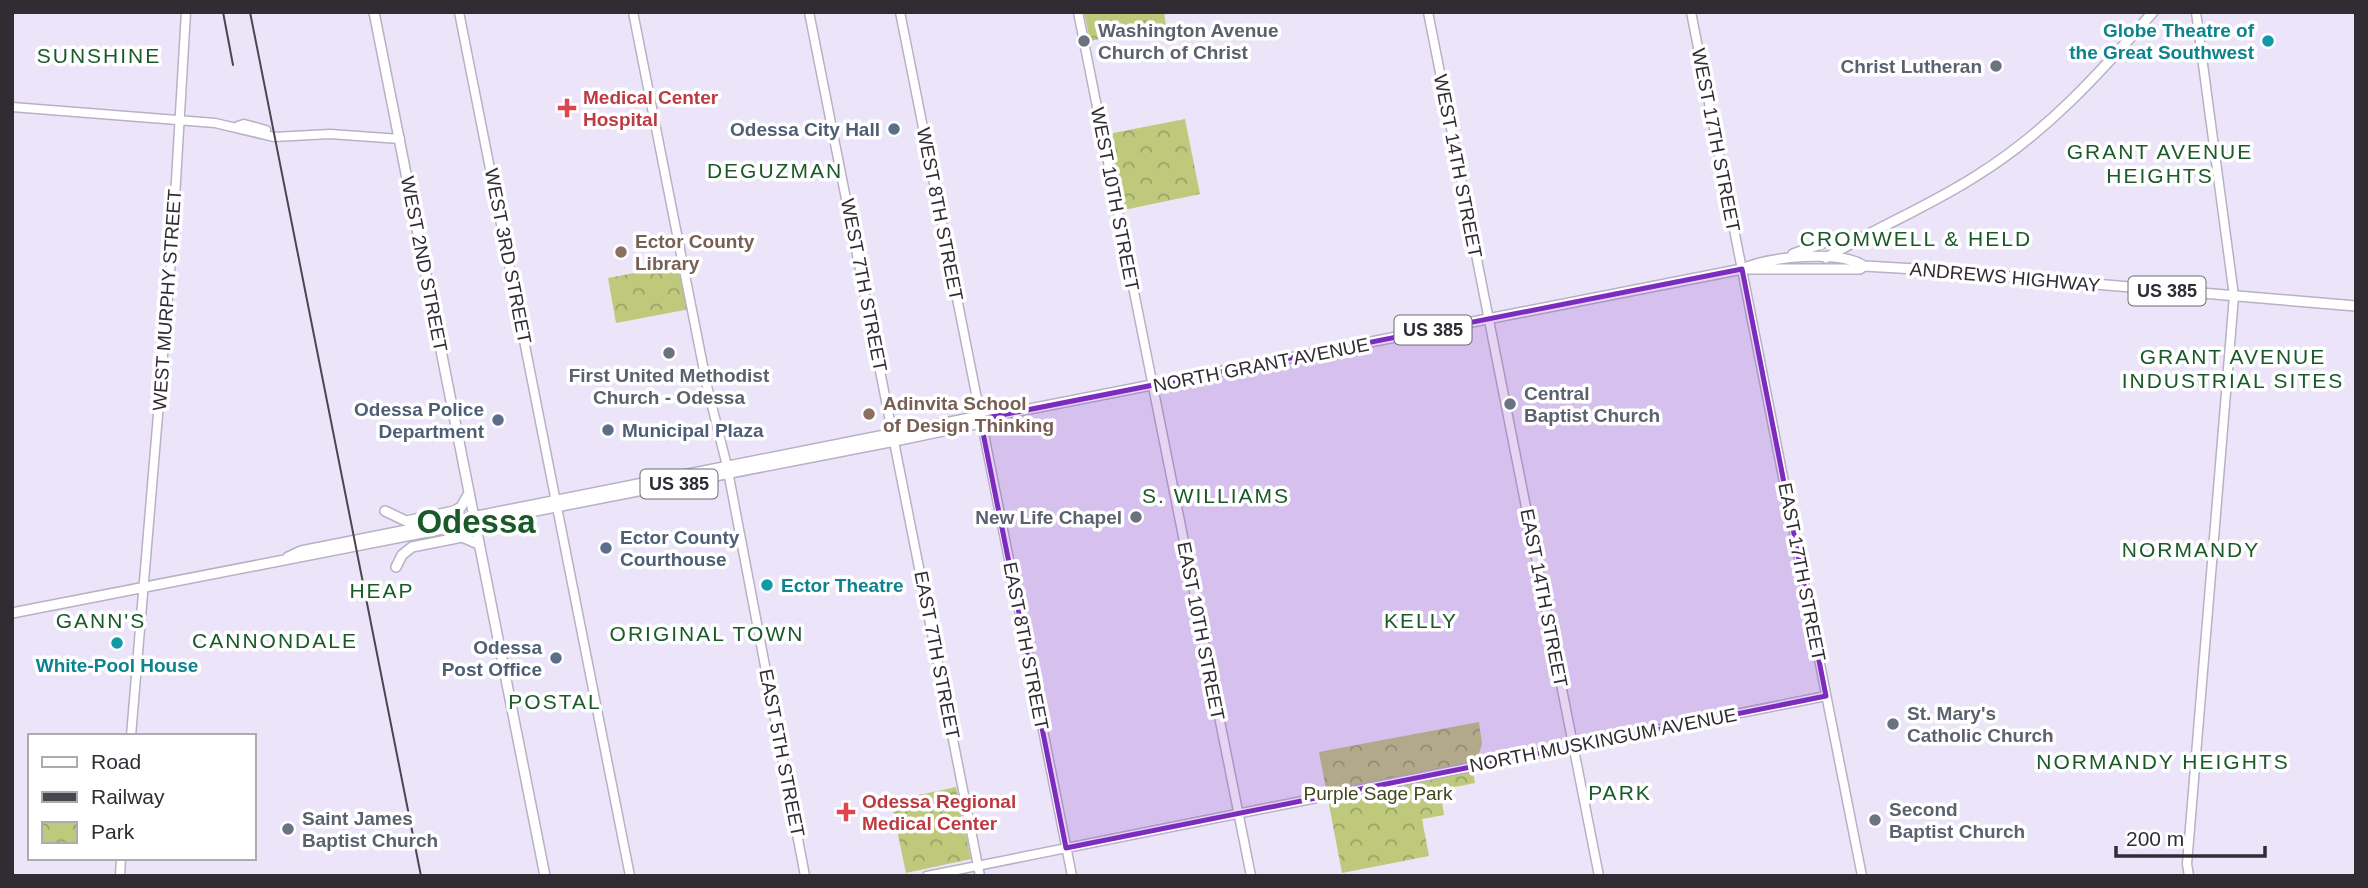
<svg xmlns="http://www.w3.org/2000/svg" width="2368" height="888" viewBox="0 0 2368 888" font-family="Arial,sans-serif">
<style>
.park{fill:url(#park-crowns)}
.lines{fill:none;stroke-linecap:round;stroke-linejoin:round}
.secondary-casing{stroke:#b8b1c5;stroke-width:11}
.primary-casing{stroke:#b8b1c5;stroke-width:12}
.secondary{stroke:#fff;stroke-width:8}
.primary{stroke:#fff;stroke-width:9}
.rail{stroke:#4a4650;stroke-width:2}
.marked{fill:#7b2cbf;fill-opacity:0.2;stroke:#7b2cbf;stroke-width:5;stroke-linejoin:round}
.worship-dot{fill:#6b7280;stroke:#fff;stroke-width:2.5}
.culture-dot{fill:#0f9aa8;stroke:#fff;stroke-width:2.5}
.health-dot{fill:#e0444e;stroke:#fff;stroke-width:2.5}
.service-dot{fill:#5c6f8a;stroke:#fff;stroke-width:2.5}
.education-dot{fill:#8d6e63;stroke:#fff;stroke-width:2.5}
.labels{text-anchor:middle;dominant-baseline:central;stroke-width:7;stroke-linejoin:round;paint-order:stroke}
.shield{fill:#fff;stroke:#6d6b71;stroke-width:2}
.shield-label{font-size:18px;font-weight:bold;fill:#2f2c34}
.worship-label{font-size:19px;font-weight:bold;fill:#5b616d;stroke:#fff;text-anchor:start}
.culture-label{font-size:19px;font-weight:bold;fill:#0d838f;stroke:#fff;text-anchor:end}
.health-label{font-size:19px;font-weight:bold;fill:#be3a42;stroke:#fff;text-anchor:start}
.service-label{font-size:19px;font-weight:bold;fill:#4e5e75;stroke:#fff;text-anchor:end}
.street-label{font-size:19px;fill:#2f2c34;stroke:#fff}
.education-label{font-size:19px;font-weight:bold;fill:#785e54;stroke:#fff;text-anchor:start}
.park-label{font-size:19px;fill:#41461c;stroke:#fff}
.neighbourhood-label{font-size:21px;letter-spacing:2px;fill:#1a5a2a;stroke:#fff}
.town-label{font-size:33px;font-weight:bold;fill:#1a5a2a;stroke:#fff}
</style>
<defs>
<pattern id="park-crowns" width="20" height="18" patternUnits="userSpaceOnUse" patternTransform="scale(1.75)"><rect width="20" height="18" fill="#bec97c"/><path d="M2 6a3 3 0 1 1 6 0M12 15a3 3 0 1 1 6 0" fill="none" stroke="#9ba366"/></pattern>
</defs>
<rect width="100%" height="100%" fill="#ece5fa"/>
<!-- park -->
<path class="park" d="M 1084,12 L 1164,12 L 1166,25 L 1090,41 Z
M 1185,119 L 1200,194 L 1124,210 L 1108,134 Z
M 681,264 L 690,309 L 616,323 L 608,278 Z
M 1479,722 L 1482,744 L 1473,771 L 1475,783 L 1440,790 L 1444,815 L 1422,819 L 1429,856 L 1342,873 L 1319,752 Z
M 956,787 L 971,859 L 906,873 L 891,801 Z"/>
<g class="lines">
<!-- secondary casing -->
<g class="secondary-casing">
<path id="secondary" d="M 459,12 L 630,876
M 633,12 L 707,386 L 727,466 L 805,876
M 809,12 L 980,876
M 900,12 L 1072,876
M 1078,12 L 1251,876
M 1428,12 L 1599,876
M 1691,12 L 1862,876
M 12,107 L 215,123 L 274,137 L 330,134 L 400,139
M 238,126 L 244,124 L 266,130
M 131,736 L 172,248 L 186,12
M 120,876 L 121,858
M 927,876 L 1826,696
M 2189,876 L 2187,864 L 2234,296 L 2196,12"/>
</g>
<!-- primary casing -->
<g class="primary-casing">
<path id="primary" d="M 374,12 L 545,876
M 1793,254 L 1826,242 L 1857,236
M 1826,258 C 1875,228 1928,207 1976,176 C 2046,133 2100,73 2153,12
M 1743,269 L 1860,269 L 1864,266 L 1916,269 L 2356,306
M 385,511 L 406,521 L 454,511 L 461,507 L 469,493
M 288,557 L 301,551 L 980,416 L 986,418
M 396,567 L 402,555 L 412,547 L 462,537 L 478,544
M 12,613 L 895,441 L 981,423 L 986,418 L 999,415 L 1742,269 C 1770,257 1838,249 1864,266"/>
</g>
<!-- secondary -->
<use href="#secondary" class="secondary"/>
<!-- primary -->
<use href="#primary" class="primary"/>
<!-- rail -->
<path class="rail" d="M 223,12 L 233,65
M 250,12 L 421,876"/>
</g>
<!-- marked area -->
<path class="marked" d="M 1742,269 L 1826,696 L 1066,848 L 983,433 L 986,418 Z"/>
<!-- markers -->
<g class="worship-dot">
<circle cx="1084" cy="41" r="7"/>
<circle cx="1996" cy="66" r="7"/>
<circle cx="669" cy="353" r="7"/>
<circle cx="1510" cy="404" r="7"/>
<circle cx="1136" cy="517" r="7"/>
<circle cx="1893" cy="724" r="7"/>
<circle cx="1875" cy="820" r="7"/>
<circle cx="288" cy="829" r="7"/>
</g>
<g class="culture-dot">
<circle cx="2268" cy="41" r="7"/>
<circle cx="767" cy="585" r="7"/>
<circle cx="117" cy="643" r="7"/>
</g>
<g class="health-dot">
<path d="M563.5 97.5h7v7h7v7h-7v7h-7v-7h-7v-7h7z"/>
<path d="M842.5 801.5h7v7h7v7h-7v7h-7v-7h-7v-7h7z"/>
</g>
<g class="service-dot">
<circle cx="894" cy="129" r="7"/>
<circle cx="498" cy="420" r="7"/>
<circle cx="608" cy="430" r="7"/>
<circle cx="606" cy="548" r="7"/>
<circle cx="556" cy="658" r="7"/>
</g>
<g class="education-dot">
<circle cx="621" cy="252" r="7"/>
<circle cx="869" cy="414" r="7"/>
</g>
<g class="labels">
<!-- shield labels -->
<g class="shield">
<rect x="2128.5" y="276.5" width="77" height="29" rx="5"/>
<rect x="1394.5" y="315.5" width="77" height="29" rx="5"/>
<rect x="640.5" y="469.5" width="77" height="29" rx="5"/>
</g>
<g class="shield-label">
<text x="2167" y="291">US 385</text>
<text x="1433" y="330">US 385</text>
<text x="679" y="484">US 385</text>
</g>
<!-- worship labels -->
<g class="worship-label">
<text x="1098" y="30">Washington Avenue<tspan x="1098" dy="22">Church of Christ</tspan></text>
<text x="1982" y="66" text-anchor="end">Christ Lutheran</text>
<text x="669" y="375" text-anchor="middle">First United Methodist<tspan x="669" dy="22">Church - Odessa</tspan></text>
<text x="1524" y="393">Central<tspan x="1524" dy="22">Baptist Church</tspan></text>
<text x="1122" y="517" text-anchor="end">New Life Chapel</text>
<text x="1907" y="713">St. Mary's<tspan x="1907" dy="22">Catholic Church</tspan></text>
<text x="1889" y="809">Second<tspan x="1889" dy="22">Baptist Church</tspan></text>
<text x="302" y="818">Saint James<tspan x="302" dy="22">Baptist Church</tspan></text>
</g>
<!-- culture labels -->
<g class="culture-label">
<text x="2254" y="30">Globe Theatre of<tspan x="2254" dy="22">the Great Southwest</tspan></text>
<text x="781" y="585" text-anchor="start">Ector Theatre</text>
<text x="117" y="665" text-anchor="middle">White-Pool House</text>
</g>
<!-- health labels -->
<g class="health-label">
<text x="583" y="97">Medical Center<tspan x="583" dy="22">Hospital</tspan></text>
<text x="862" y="801">Odessa Regional<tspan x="862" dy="22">Medical Center</tspan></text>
</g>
<!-- service labels -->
<g class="service-label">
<text x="880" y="129">Odessa City Hall</text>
<text x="484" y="409">Odessa Police<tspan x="484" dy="22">Department</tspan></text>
<text x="622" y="430" text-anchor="start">Municipal Plaza</text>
<text x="620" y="537" text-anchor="start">Ector County<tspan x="620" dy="22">Courthouse</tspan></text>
<text x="542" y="647">Odessa<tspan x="542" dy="22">Post Office</tspan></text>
</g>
<!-- street labels -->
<g class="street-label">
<text transform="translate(1716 140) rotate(79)">WEST 17TH STREET</text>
<text transform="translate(1458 166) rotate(79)">WEST 14TH STREET</text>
<text transform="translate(1115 199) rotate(79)">WEST 10TH STREET</text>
<text transform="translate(940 214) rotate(79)">WEST 8TH STREET</text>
<text transform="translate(508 256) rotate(79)">WEST 3RD STREET</text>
<text transform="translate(424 264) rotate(79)">WEST 2ND STREET</text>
<text transform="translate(2005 277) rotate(5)">ANDREWS HIGHWAY</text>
<text transform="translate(864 285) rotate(79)">WEST 7TH STREET</text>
<text transform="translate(167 300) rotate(-86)">WEST MURPHY STREET</text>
<text transform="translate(1261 365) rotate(-11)">NORTH GRANT AVENUE</text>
<text transform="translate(1802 572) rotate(79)">EAST 17TH STREET</text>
<text transform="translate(1544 598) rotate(79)">EAST 14TH STREET</text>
<text transform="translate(1201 631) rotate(79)">EAST 10TH STREET</text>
<text transform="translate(1026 646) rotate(79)">EAST 8TH STREET</text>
<text transform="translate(937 655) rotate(79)">EAST 7TH STREET</text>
<text transform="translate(1603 740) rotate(-11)">NORTH MUSKINGUM AVENUE</text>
<text transform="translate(782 753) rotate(79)">EAST 5TH STREET</text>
</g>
<!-- education labels -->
<g class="education-label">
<text x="635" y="241">Ector County<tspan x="635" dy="22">Library</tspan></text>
<text x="883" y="403">Adinvita School<tspan x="883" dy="22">of Design Thinking</tspan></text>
</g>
<!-- park labels -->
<g class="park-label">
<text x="1378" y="793">Purple Sage Park</text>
</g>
<!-- neighbourhood labels -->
<g class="neighbourhood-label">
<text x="99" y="55">SUNSHINE</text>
<text x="2160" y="151">GRANT AVENUE<tspan x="2160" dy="24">HEIGHTS</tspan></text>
<text x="775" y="170">DEGUZMAN</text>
<text x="1916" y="238">CROMWELL &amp; HELD</text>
<text x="2233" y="356">GRANT AVENUE<tspan x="2233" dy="24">INDUSTRIAL SITES</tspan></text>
<text x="1216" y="495">S. WILLIAMS</text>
<text x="2191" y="549">NORMANDY</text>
<text x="382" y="590">HEAP</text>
<text x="101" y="620">GANN'S</text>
<text x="1421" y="620">KELLY</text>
<text x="707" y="633">ORIGINAL TOWN</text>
<text x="275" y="640">CANNONDALE</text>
<text x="555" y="701">POSTAL</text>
<text x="2163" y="761">NORMANDY HEIGHTS</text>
<text x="1620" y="792">PARK</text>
</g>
<!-- town labels -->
<g class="town-label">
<text x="476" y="521">Odessa</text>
</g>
</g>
<!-- border -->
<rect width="2368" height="888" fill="none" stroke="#2f2c34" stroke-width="28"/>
<!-- legend -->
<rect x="28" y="734" width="228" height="126" fill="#ffffff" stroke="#acabae" stroke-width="2"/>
<rect x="42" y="757" width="35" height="10" fill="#ffffff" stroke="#acabae" stroke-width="2"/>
<text x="91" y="769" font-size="21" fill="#2f2c34">Road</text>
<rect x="42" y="792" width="35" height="10" fill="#4a4650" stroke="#acabae" stroke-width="2"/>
<text x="91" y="804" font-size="21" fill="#2f2c34">Railway</text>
<rect x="42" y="822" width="35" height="21" fill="url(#park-crowns)" stroke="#acabae" stroke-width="2"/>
<text x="91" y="839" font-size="21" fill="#2f2c34">Park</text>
<!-- scale -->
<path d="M2116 846v10h149v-10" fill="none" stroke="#2f2c34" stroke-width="3.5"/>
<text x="2126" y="846" font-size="21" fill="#2f2c34" stroke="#ffffff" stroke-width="5" paint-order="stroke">200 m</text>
</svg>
